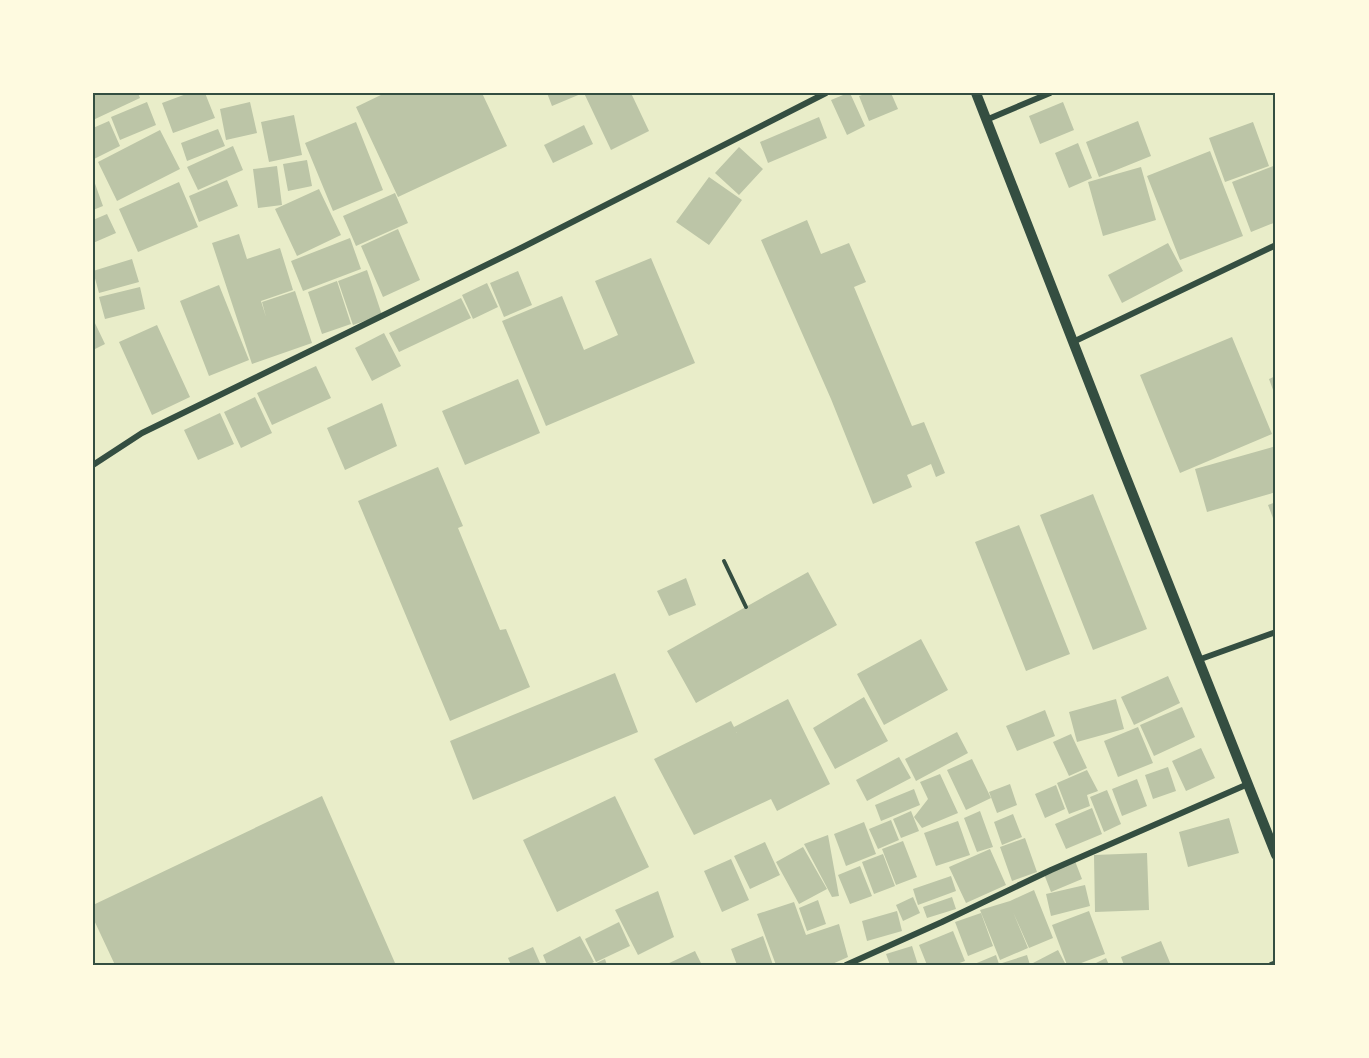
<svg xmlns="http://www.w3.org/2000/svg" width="1369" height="1058" viewBox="0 0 1369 1058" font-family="'Source Sans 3',sans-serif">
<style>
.building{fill:#bcc5a7}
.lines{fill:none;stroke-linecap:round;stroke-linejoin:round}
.path{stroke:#344e41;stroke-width:4}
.minor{stroke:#344e41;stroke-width:6}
.tertiary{stroke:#344e41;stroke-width:10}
.neatline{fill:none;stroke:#344e41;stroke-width:2}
</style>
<rect width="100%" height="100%" fill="#e9edc9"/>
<!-- building -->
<path class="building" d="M 93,93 L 138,93 L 140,98 L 93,120 Z
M 189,93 L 205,93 L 215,118 L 173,133 L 162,103 Z
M 385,93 L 482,93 L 507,146 L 398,197 L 356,107 Z
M 547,93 L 583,93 L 552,106 Z
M 584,93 L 631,93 L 649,131 L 611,150 Z
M 848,93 L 850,93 L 865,126 L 847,135 L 831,100 Z
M 868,93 L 891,93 L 898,109 L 869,121 L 859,96 Z
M 147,102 L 156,125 L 120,140 L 111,117 Z
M 250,102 L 257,133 L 226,140 L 220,109 Z
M 1063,102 L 1074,130 L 1040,144 L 1029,116 Z
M 294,115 L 302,155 L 269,162 L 261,122 Z
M 819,117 L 827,138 L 768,163 L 760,142 Z
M 109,121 L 120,146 L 94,159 L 93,128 Z
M 1138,121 L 1151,156 L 1099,177 L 1086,142 Z
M 356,122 L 383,190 L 333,211 L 305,143 Z
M 1253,122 L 1269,166 L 1225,182 L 1209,138 Z
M 584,125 L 593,144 L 553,163 L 544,145 Z
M 218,129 L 225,146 L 187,161 L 181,143 Z
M 160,130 L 180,169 L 117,201 L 98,162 Z
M 1078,143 L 1092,178 L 1069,188 L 1055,153 Z
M 233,146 L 243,170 L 198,190 L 187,167 Z
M 739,147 L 763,169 L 739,195 L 715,173 Z
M 1210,151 L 1243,236 L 1180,260 L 1147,176 Z
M 307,160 L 312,186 L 288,191 L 283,164 Z
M 1276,165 L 1276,222 L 1251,232 L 1232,182 Z
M 277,166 L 282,205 L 258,208 L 253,169 Z
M 1141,167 L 1156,220 L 1103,236 L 1088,182 Z
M 709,177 L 742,200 L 709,245 L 676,222 Z
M 93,178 L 103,206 L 93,210 Z
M 227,180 L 238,206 L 199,222 L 189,196 Z
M 179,182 L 198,227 L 138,252 L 119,209 Z
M 319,189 L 341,235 L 297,256 L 275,209 Z
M 395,193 L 408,223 L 356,246 L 343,216 Z
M 107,214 L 116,233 L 93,243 L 93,220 Z
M 807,220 L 821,254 L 849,243 L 866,282 L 854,287 L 912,426 L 924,422 L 945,473 L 936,477 L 931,464 L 907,475 L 912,487 L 873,504 L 831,399 L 761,240 Z
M 398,229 L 420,280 L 383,297 L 361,246 Z
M 239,234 L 247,259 L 280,248 L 293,290 L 261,301 L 266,317 L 262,302 L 295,291 L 312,343 L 252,364 L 212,243 Z
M 350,238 L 361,269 L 303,291 L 291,261 Z
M 1168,243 L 1183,271 L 1122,303 L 1108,275 Z
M 651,258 L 695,363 L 546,426 L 502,321 L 562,296 L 584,350 L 618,335 L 595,281 Z
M 132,259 L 139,282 L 99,293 L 93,271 Z
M 367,270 L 382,315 L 353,325 L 338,281 Z
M 518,271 L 532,305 L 504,317 L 490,283 Z
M 337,281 L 351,324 L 322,334 L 308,292 Z
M 487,283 L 498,307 L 473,319 L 462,295 Z
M 219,285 L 249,360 L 209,376 L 180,301 Z
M 140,287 L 145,309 L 105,319 L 99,297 Z
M 461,298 L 471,318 L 399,352 L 389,333 Z
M 93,319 L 105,344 L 93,350 Z
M 157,325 L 190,397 L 152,415 L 119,342 Z
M 384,333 L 401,366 L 372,381 L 355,348 Z
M 1232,337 L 1272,434 L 1180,473 L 1140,375 Z
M 316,366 L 331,398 L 272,425 L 257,393 Z
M 1276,376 L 1276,398 L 1269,379 Z
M 518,379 L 540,433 L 465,465 L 442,411 Z
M 255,397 L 272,433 L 241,448 L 224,412 Z
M 382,403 L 397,446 L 345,470 L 327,428 Z
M 220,413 L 234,444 L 198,460 L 184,430 Z
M 1276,446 L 1276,492 L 1207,512 L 1195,469 Z
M 438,467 L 463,526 L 458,528 L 500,630 L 506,629 L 530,687 L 450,721 L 358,501 Z
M 1093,494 L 1147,629 L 1093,650 L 1040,515 Z
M 1276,502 L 1276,526 L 1268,505 Z
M 1019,525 L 1070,654 L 1026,671 L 975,542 Z
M 808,572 L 837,625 L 696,703 L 667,651 Z
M 686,578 L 696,605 L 669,616 L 657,591 Z
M 921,639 L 948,690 L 884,725 L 857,674 Z
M 615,673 L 638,732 L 473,800 L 450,741 Z
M 1168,676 L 1180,703 L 1134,725 L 1121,697 Z
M 864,697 L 888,741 L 835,769 L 813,728 Z
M 788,699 L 830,784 L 777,811 L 771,799 L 694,835 L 654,759 L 731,721 L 737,733 L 734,727 Z
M 1116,699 L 1124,729 L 1077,742 L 1069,712 Z
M 1182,707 L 1195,737 L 1154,756 L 1140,725 Z
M 1045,710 L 1055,736 L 1017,751 L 1006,726 Z
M 1138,727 L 1153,763 L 1118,777 L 1104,741 Z
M 957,732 L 968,753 L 916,781 L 905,759 Z
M 1071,734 L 1087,768 L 1069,776 L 1053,742 Z
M 1201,748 L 1215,778 L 1186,791 L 1172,761 Z
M 899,757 L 911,778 L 867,801 L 856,780 Z
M 972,759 L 991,798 L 966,810 L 947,770 Z
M 1168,767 L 1176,791 L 1153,799 L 1145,775 Z
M 1087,770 L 1098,791 L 1087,795 L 1090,806 L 1069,814 L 1057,783 Z
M 940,774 L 958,813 L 922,828 L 914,817 L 928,799 L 920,782 Z
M 1137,779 L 1147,806 L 1122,816 L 1112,789 Z
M 1010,784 L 1017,805 L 997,813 L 989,792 Z
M 1056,785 L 1065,809 L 1045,818 L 1035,794 Z
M 914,789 L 920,805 L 881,821 L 875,805 Z
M 1107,790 L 1121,824 L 1104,832 L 1090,797 Z
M 322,796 L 395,963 L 391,965 L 115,965 L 93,918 L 93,905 Z
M 615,796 L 649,867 L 557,912 L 523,840 Z
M 1092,808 L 1102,834 L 1066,849 L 1055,824 Z
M 911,811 L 919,831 L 901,838 L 893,819 Z
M 980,811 L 993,847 L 977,852 L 964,818 Z
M 1013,814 L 1022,837 L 1002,845 L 994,822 Z
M 1229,818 L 1239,853 L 1188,867 L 1179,832 Z
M 891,820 L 899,840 L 878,849 L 869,829 Z
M 958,821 L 970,855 L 936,866 L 924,833 Z
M 864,822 L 876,854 L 846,866 L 834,834 Z
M 828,835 L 839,896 L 832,897 L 804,844 Z
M 1025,838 L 1037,872 L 1012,881 L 1000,847 Z
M 903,841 L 917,877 L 896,885 L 882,849 Z
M 765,842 L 780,875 L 750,889 L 734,856 Z
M 803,847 L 827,889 L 799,904 L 776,862 Z
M 990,849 L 1006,885 L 966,903 L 949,867 Z
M 1147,853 L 1149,910 L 1095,912 L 1094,855 Z
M 883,854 L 895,886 L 874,894 L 862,862 Z
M 731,859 L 749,900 L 722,912 L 704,871 Z
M 1075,861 L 1082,879 L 1051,892 L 1044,874 Z
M 860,866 L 872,896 L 850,904 L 838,875 Z
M 951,876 L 956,891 L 918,905 L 913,889 Z
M 1085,885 L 1090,906 L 1051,916 L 1046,894 Z
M 1034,890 L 1053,938 L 1029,948 L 1013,912 L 1028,948 L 1000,960 L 980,910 L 1010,901 Z
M 658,891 L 674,937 L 638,955 L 615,910 Z
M 913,897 L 920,913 L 903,921 L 896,905 Z
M 952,897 L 956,909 L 927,918 L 923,907 Z
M 818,900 L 826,924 L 807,931 L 799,908 Z
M 794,902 L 806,935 L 839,924 L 848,957 L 830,965 L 776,965 L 757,914 Z
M 897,911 L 902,931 L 867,941 L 862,921 Z
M 1089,911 L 1105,954 L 1076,965 L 1067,965 L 1052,925 Z
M 981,913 L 993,946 L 968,956 L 955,922 Z
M 619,922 L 630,946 L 596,962 L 585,939 Z
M 953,931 L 965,961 L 954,965 L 927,965 L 919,945 Z
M 580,936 L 594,962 L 588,965 L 547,965 L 543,955 Z
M 763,936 L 773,965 L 737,965 L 731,949 Z
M 1161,941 L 1171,965 L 1124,965 L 1121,957 Z
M 912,946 L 918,965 L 890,965 L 886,954 Z
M 533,947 L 540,963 L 536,965 L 511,965 L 508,958 Z
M 1058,950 L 1066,965 L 1034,965 L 1033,963 Z
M 695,951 L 702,965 L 665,965 Z
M 996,955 L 999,964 L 1027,955 L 1030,965 L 972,965 Z
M 1106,958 L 1109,965 L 1092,965 Z
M 605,959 L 607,965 L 592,965 Z"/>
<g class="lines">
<!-- path -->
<path class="path" d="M 724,561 L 746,607"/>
<!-- minor -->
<path class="minor" d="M 986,120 L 1050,93
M 1073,342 L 1276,245
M 93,465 L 142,433 L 523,247 L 826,93
M 1198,660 L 1276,632
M 846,965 L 942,922 L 1051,870 L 1248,784
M 1271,965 L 1276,963"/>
<!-- tertiary -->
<path class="tertiary" d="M 976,93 L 1118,457 L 1276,855"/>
</g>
<!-- border -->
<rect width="1369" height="1058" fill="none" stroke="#fefae0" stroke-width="189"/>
<rect x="94" y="94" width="1180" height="870" class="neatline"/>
</svg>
